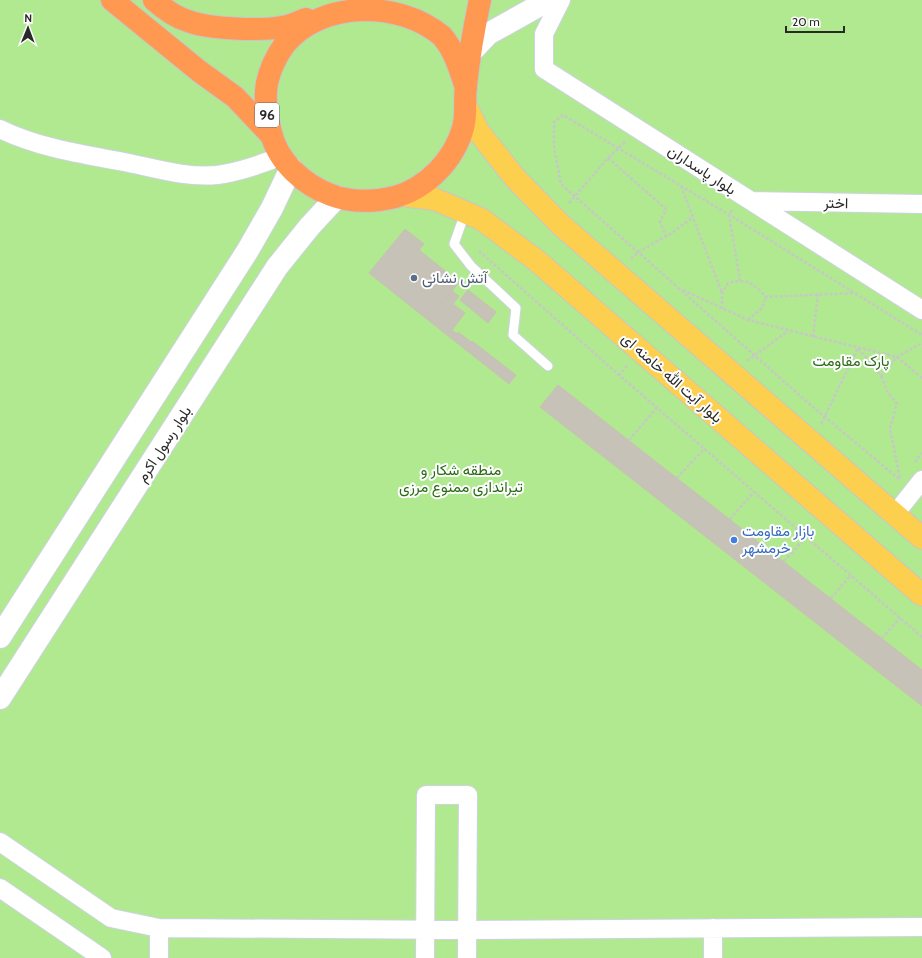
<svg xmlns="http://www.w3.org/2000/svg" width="922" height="958" viewBox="0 0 922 958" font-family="Cabin,Vazirmatn,sans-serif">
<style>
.green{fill:#b0e990}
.building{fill:#c7c2b8;stroke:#c8c0b2}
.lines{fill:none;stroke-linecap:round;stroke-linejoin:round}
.lane-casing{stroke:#ced2e3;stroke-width:11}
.street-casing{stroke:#ced2e3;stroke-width:20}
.secondary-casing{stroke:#ced2e3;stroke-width:24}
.primary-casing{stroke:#c7c7c7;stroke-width:24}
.highway-casing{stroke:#c7c7c7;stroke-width:24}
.path{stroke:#c7c7c7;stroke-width:2.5;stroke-dasharray:3 2;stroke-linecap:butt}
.lane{stroke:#fff;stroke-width:9}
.street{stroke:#fff;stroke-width:18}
.secondary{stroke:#fff;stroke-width:22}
.primary{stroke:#fdcf4e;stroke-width:22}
.highway{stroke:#ff9851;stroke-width:22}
.service-dot{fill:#5c6f8a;stroke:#fff;stroke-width:1.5}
.shop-dot{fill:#3f7fe0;stroke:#fff;stroke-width:1.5}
.labels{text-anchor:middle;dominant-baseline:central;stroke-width:4;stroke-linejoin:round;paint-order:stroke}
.shield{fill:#fff;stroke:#696969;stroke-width:1}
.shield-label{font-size:14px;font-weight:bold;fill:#292929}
.street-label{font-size:15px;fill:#292929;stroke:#fff}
.service-label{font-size:15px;fill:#4e5e75;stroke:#fff;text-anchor:start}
.park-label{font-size:15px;fill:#286b13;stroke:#fff}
.shop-label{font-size:15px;fill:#366cbe;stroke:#fff;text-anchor:start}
</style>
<rect width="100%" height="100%" fill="#ede3d9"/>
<!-- green -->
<path class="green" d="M 0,0 L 922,0 L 922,958 L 0,958 Z"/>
<!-- building -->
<path class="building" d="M 405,229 L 424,244 L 419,250 L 459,282 L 428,320 L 369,273 Z
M 468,290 L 496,312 L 488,323 L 460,300 Z
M 452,291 L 459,296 L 453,304 L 465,313 L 452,330 L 457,334 L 458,332 L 471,342 L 472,341 L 516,375 L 509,384 L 428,320 Z
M 558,385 L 922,670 L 922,706 L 540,407 Z"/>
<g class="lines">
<!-- lane casing -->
<g class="lane-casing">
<path id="lane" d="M 465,213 L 454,244 L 471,266 L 516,308 L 513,335 L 548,366"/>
</g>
<!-- street casing -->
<g class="street-casing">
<path id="street" d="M 561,0 L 544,34 L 544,69 L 922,310
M 0,129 C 39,148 82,154 124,162 C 154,168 186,178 217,175 C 240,172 261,164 282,156
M 751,201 L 922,204
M 895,514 L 922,480
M 0,842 L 111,918 L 159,928 L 467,930 L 922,927
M 0,888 L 102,958
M 159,958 L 159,928
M 425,958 L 426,795 L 468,795 L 467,958
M 713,958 L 713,928"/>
</g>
<!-- secondary casing -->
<g class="secondary-casing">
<path id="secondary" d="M 471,52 L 488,34 L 549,0
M 0,637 L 248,250 L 272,208 L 291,168
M 0,698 L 277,267 L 310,226 L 337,197"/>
</g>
<!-- primary casing -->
<g class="primary-casing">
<path id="primary" d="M 466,106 L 478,131 L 515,178 L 561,225 L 922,538
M 402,195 L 434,199 L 481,219 L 536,260 L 922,595"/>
</g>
<!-- highway casing -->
<g class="highway-casing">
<path id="highway" d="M 112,0 L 199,71 L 235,97 L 271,135
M 154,0 C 164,9 175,17 188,21 C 208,29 261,31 282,27 C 290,26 298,22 306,19
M 466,88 C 460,70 455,51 442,36 C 399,0 322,0 285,44 C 277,55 270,69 267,83 C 264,100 267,116 271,133 C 278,162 304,185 331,195 C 352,203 374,202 395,197 C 427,188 454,160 463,128 C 467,114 464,100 466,85 C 469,57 474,28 480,0"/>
</g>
<!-- path -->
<path class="path" d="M 608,158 L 666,209 L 660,222 L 666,236
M 681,186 L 722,293
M 569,203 L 608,158 L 625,142
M 732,210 L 729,215 L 740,280
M 479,251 L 619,375
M 631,259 L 638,252 L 672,233 L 693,217
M 683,290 L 748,320 L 897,357 L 922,378
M 722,309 L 722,293 L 728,283 C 747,278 753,283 766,297 L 854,293
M 748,320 L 762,308 L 766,297
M 813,337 L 818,294
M 747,361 L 788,331
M 627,366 L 619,375 L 922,637
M 881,376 L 888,393 L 897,404 L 890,428 L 900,478
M 821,424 L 858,348 L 881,376 L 897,357 L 922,343
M 629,440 L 657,408
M 915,462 L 922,453
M 677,478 L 704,449
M 899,479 L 806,401 L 561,184 L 554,146 L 554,122 L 563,115 L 736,219 L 922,335
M 730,519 L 754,492
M 784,561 L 806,537
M 831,598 L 851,575
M 882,638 L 900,618"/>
<!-- lane -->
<use href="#lane" class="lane"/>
<!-- street -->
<use href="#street" class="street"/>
<!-- secondary -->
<use href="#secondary" class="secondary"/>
<!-- primary -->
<use href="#primary" class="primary"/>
<!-- highway -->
<use href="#highway" class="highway"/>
</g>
<!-- markers -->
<circle class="service-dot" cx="414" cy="278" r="4"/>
<circle class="shop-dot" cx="734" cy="540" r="4"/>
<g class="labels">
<!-- shield labels -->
<rect class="shield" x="255" y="103" width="24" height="24" rx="3"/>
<g class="shield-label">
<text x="267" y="115">96</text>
</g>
<!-- street labels -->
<g class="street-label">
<text transform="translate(702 170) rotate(33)">بلوار پاسداران</text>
<text transform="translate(836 203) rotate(1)">اختر</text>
<text transform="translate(672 378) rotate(41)">بلوار آیت الله خامنه ای</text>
<text transform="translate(164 444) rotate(-57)">بلوار رسول اکرم</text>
</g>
<!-- service labels -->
<g class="service-label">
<text x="422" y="278">آتش نشانی</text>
</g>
<!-- park labels -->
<g class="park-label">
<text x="851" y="361">پارک مقاومت</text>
<text x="461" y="470">منطقه شکار و<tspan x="461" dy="17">تیراندازی ممنوع مرزی</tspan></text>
</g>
<!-- shop labels -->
<g class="shop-label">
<text x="742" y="531">بازار مقاومت<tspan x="742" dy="17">خرمشهر</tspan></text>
</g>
</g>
<!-- north arrow -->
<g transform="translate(28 28) rotate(1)" stroke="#ffffff" stroke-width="3" paint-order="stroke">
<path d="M0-3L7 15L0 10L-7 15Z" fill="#292929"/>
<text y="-6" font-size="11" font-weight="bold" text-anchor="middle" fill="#292929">N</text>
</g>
<!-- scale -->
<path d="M786 26v6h58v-6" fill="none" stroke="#292929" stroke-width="2"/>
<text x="792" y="26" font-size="12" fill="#292929" stroke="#ffffff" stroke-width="3" paint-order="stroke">20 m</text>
</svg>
